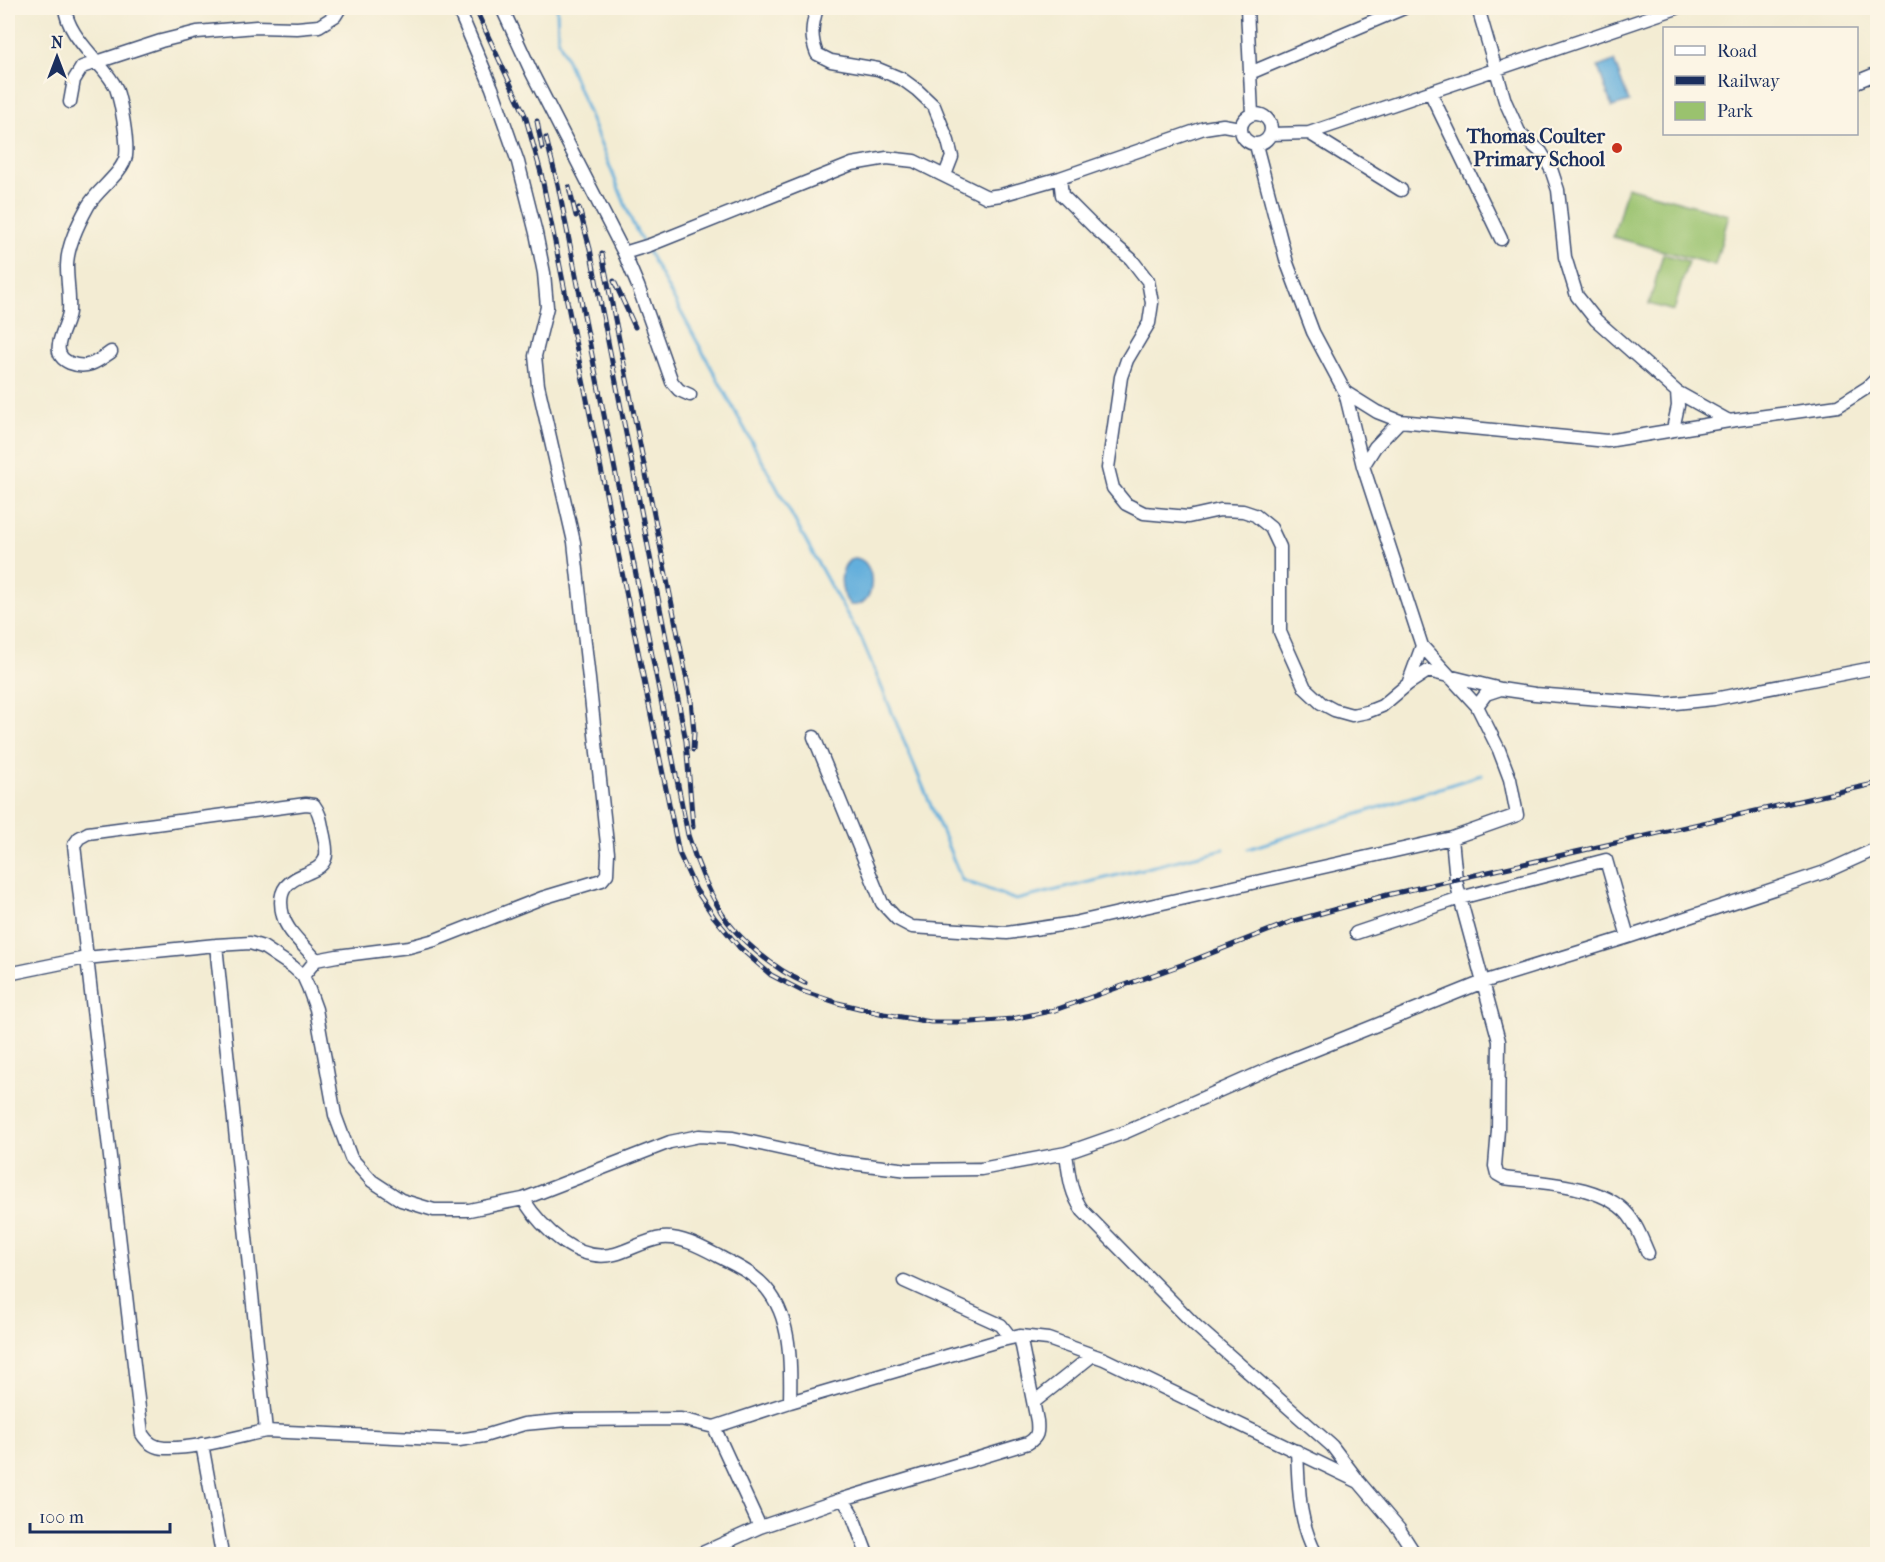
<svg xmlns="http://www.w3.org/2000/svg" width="1885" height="1562" viewBox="0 0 1885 1562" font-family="'IM FELL French Canon',serif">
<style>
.green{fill:#9ac26e;stroke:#5a7866;stroke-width:1.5}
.water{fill:#63afdc;stroke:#3f6f9d;stroke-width:1.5}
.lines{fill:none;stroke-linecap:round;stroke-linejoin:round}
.stream{stroke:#63afdc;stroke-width:3}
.minor-casing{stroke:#3b4b70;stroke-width:15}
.minor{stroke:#fff;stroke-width:12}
.rail-casing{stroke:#1b2f5e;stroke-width:5}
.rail{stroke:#fcf5e5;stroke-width:3;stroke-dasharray:9;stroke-linecap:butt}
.poi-dot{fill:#c8321e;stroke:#fcf5e5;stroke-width:2}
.labels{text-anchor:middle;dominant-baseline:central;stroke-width:4.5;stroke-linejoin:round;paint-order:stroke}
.poi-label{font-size:20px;font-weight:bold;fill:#1b2f5e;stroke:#fcf5e5;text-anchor:end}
</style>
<rect width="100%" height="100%" fill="#fcf5e5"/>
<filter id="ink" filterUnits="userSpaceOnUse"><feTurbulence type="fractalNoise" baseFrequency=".0167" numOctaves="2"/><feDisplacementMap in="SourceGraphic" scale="12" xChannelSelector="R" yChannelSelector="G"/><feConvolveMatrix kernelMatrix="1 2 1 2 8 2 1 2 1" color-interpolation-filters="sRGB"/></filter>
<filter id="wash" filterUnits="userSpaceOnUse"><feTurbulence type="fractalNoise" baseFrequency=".008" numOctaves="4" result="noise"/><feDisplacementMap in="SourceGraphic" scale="24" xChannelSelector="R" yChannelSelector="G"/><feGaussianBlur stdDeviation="1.35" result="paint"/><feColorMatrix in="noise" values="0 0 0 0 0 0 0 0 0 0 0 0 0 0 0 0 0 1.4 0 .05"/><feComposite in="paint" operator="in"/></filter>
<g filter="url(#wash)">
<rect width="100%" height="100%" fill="#f3ecd3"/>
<!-- green -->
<path class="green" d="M 1627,187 L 1729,215 L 1715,265 L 1613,237 Z
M 1663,254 L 1688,261 L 1674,311 L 1649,304 Z"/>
<!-- water -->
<path class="water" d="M 1614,61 L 1629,102 L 1612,107 L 1598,67 Z
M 853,558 C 878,557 878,610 850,605 C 839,592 837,567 853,558 Z"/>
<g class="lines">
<!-- stream -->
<path class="stream" d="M 557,8 L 558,38 L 633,224 L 643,243
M 646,248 L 831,587 L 861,638 L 962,880 L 1016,900 L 1224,849
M 1248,849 L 1481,775"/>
</g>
</g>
<g filter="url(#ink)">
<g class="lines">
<!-- minor casing -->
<g class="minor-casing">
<path id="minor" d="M 65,8 C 67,29 84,46 97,62 L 82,67 L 74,80 L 70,102
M 502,8 L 532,73 L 624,253 L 638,286 L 672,382 L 679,390 L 690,395
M 817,8 C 812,25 810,37 817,54 L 831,61 L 878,69 L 902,79 L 917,90 L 934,106 L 948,141 L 952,157 L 945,175
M 1247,8 L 1252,114
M 1478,8 L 1505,101 L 1520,134 L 1541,152 L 1551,169 L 1558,190 L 1565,257 L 1577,296 L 1596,320 L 1677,392 L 1729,421
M 1250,73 L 1404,8
M 1856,82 L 1878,73
M 1430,92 L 1501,239
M1241 129a15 15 0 1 1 30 0a15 15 0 1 1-30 0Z
M 1309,133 L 1401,190
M 1271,134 L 1309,133 L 1677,8
M 1256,145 L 1287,263 L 1313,332 L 1345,392 L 1363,466 L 1422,646 L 1477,706 L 1499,750 L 1510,779 L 1517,815 L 1452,838 L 1456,880 L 1460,898 L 1499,1041 L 1498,1130 L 1495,1166 L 1497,1174 L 1504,1178 C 1542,1183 1609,1184 1632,1220 C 1639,1230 1643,1242 1648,1253
M 1060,178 L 1062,195 L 1096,229 L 1131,259 L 1148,281 L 1152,303 L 1149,323 L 1127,360 L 1121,377 L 1108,468 L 1113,488 L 1126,504 L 1144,513 L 1188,517 L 1220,510 L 1243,511 L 1255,515 L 1271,528 L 1280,547 L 1280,632 L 1305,688 L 1321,703 L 1334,710 L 1352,715 L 1367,712 L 1382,706 L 1408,684 L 1428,671 L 1501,689
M 624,253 L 650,245 L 852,164 L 887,158 L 914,161 L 987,197 L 1001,195 L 1060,178 L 1204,128 L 1223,125 L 1240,128
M 111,352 C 98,361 88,370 70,363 C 46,353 67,329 69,312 C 70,296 67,281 67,266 C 67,246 78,224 88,206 C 97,190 122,174 126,156 C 128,141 121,102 116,88 C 112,79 104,70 97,62 L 161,41 L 197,32 L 256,27 L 297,28 L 319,26 L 335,16 L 340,8
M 1345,392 L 1377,412 L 1400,421 L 1607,441 L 1729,421 L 1838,406 L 1868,387 L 1878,377
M 1673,429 L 1678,406 L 1677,392
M 1363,466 L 1375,447 L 1400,421
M 1408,684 L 1422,646
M 1477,706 L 1486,694 L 1501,689 L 1535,694 L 1666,704 L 1714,699 L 1878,667
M 814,737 L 882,903 L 897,919 L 912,927 L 1007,933 L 1074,923 L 1452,838
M 1356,933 L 1460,898 L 1606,860 L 1628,937
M 216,945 L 266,1431 C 235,1437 197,1449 165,1448 C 155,1448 147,1442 142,1434 L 74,845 L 79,838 L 88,833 L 306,804 L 314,805 C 321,814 321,824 324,836 C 325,843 328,852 325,859 C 317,880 271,870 283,916 C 287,932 306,947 316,960
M 8,974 L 86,958 L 216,945 L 250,943 L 263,947 L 293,967 L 303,976 L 308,987 L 316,1009 L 335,1115 L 351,1158 L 372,1181 L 401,1200 L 434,1210 L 469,1210 L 523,1199 L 670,1142 L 699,1136 L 733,1138 L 842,1162 L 908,1170 L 981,1169 L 1066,1153 L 1126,1132 L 1275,1066 L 1483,982 L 1628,937 L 1825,872 L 1878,848
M 303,976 L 316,960 L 337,956 L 409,947 L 435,940 L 542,898 L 602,880 L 607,874 L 608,853 L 574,542 L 538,385 L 535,356 L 547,307 L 544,273 L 536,233 L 518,162 L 492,88 L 458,8
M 1066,1153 C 1069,1175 1070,1193 1083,1211 L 1195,1325 L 1332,1446 L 1357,1479
M 523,1199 C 541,1227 577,1264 615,1254 C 630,1250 646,1240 662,1238 C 681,1236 701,1247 718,1256 C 729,1262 743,1268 753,1276 C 792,1304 791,1359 790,1402
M 904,1281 L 1001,1325 L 1011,1338
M 1034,1402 L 1093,1355
M 714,1427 L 760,1527
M 266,1431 L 459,1440 L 484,1436 L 524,1424 L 567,1420 L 681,1419 L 714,1427 L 790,1402 L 998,1341 L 1020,1336 L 1048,1339 L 1104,1359 L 1359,1482 L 1399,1529 L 1415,1554
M 202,1444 L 222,1554
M 1297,1451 C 1299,1489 1298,1520 1316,1554
M 843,1499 L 852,1514 L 867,1554
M 700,1554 L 760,1527 L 843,1499 L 1028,1443 C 1038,1437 1038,1432 1037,1421 L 1020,1336"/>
</g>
<!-- minor -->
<use href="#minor" class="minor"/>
<!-- rail casing -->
<g class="rail-casing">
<path id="rail" d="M 475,8 L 525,115 L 541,173 L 679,853 L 696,890 L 714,917 L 739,947 L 771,975 L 802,991 L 838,1003 L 884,1014 L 931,1022 L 972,1022 L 1012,1019 L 1055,1010 L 1181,965 L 1293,921 L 1387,895 L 1878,783
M 537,121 L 542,148
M 546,138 L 558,185 L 688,835 C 696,861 707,888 721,912 C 737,939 776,970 805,983
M 569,187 L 576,216
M 579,208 L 590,249 L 686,741 L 693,827
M 602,254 L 691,700 L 694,732 L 693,750
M 614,281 L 635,327"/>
</g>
<!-- rail -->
<use href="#rail" class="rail"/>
</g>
</g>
<!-- markers -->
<circle class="poi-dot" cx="1617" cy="148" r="6"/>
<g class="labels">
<!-- poi labels -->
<g class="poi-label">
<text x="1605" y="136">Thomas Coulter<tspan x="1605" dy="23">Primary School</tspan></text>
</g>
</g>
<!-- margin -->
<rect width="1885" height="1562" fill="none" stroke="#fcf5e5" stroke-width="30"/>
<!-- legend -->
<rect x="1663" y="27" width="195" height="108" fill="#fcf5e5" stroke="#a2a6af" stroke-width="1.5"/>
<rect x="1675" y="46" width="30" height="9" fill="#ffffff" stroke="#a2a6af" stroke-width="1.5"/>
<text x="1717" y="57" font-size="18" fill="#1b2f5e">Road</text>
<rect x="1675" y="76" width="30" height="9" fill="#1b2f5e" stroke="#a2a6af" stroke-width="1.5"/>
<text x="1717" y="87" font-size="18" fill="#1b2f5e">Railway</text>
<rect x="1675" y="102" width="30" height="18" fill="#9ac26e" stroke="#a2a6af" stroke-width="1.5"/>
<text x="1717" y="117" font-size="18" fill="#1b2f5e">Park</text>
<!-- north arrow -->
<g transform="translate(57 57)" stroke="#fcf5e5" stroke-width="4.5" paint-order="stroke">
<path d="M0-4.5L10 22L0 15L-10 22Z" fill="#1b2f5e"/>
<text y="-9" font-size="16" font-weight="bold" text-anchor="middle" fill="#1b2f5e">N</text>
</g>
<!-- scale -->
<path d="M30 1523v9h140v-9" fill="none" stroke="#1b2f5e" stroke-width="3"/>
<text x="39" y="1523" font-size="18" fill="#1b2f5e" stroke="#fcf5e5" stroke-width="4.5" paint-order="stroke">100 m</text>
</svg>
